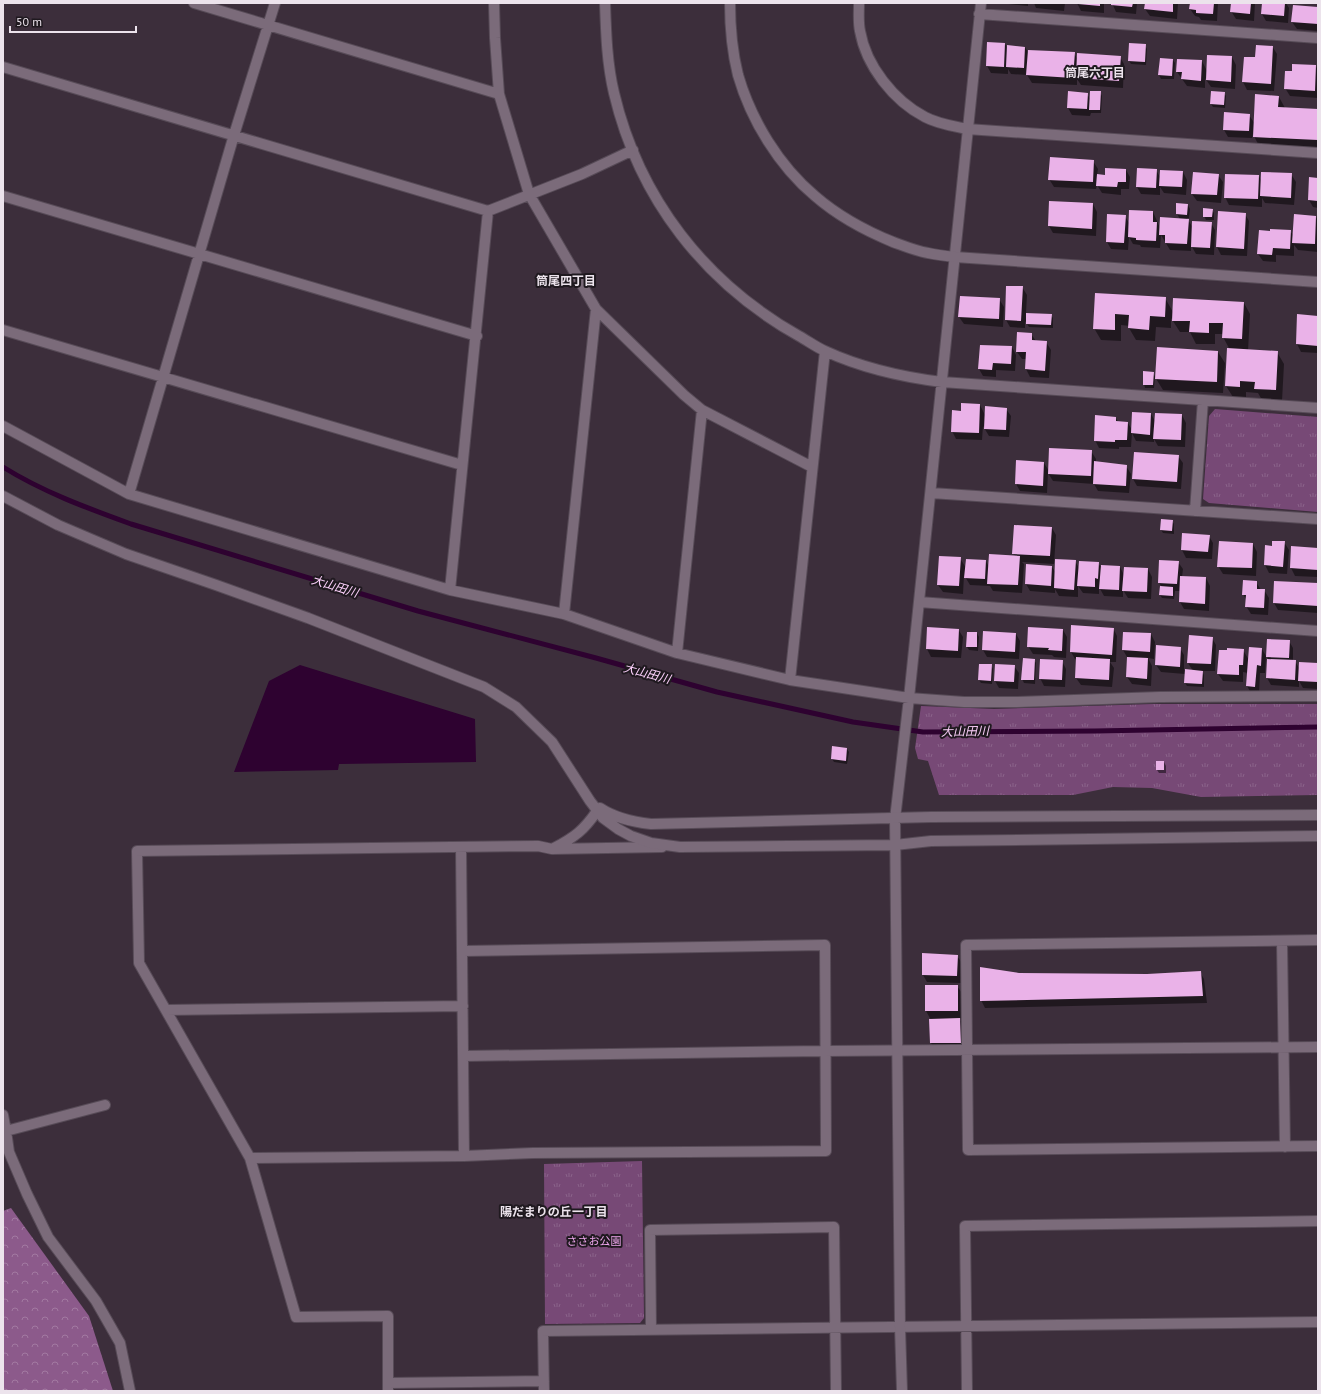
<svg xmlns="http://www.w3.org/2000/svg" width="1321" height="1394" viewBox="0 0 1321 1394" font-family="'PT Sans','Noto Sans JP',sans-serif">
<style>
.grass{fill:url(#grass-tufts)}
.forest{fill:url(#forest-crowns)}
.water{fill:#2e0230}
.shadow{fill:#0007}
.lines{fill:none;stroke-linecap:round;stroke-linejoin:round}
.stream{stroke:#2e0230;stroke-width:5}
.building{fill:#eab2e8}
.minor-casing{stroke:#574b57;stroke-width:12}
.tertiary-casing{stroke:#574b57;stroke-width:12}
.minor{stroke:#7b6b7a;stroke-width:10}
.tertiary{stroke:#7b6b7a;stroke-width:10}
.labels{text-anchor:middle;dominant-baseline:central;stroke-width:4;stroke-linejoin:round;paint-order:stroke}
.park-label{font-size:11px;fill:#eea6ed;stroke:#1f191f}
.neighbourhood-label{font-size:12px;font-weight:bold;fill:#ece3ec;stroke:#1f191f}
.water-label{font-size:12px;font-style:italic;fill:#fdd1fc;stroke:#1f191f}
</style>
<defs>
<pattern id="grass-tufts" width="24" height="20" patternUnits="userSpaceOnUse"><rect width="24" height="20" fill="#774976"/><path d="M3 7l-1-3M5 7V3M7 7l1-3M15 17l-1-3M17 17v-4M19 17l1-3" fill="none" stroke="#8a638a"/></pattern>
<pattern id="forest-crowns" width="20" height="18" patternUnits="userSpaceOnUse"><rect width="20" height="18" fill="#8c5a8b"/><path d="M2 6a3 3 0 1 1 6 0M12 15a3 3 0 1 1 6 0" fill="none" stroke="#a279a1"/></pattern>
</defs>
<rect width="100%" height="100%" fill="#3c2e3b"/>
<!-- grass -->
<path class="grass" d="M 1215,409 L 1318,417 L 1318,512 L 1209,503 L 1203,499 L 1209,416 Z
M 1153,704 L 1318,704 L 1318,795 L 1201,797 L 1152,788 L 1113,787 L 1073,795 L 939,795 L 928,761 L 918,759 L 915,748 L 921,706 L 994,709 Z
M 642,1161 L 644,1318 L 640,1323 L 545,1324 L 544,1164 Z"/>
<!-- forest -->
<path class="forest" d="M 11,1208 L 89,1316 L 113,1391 L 3,1391 L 3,1211 Z"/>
<!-- water -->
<path class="water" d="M 300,665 L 475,719 L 476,762 L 339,764 L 338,770 L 234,772 L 269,681 Z"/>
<!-- shadow -->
<path class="shadow" d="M 999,3 L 1028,3 L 1028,6 Z
M 1034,3 L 1065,3 L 1064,11 L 1036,8 Z
M 1077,3 L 1104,3 L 1104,13 L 1081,11 Z
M 1112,3 L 1137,3 L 1136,14 L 1116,12 Z
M 1146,3 L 1178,3 L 1177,19 L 1150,16 L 1145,9 Z
M 1191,3 L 1218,3 L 1217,21 L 1201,20 L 1199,17 L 1195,16 L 1190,9 Z
M 1232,3 L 1255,3 L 1254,21 L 1236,19 L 1231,11 Z
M 1263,3 L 1286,3 L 1289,8 L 1288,23 L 1266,21 L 1262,14 Z
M 1318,8 L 1318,31 L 1297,29 L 1292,22 Z
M 1005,44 L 1008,49 L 1025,47 L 1029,54 L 1074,53 L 1078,60 L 1120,57 L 1124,64 L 1123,88 L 1081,85 L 1077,79 L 1077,85 L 1032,83 L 1027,75 L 1011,74 L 1008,69 L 1008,74 L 991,73 L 987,66 Z
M 1145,45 L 1147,49 L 1146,65 L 1131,64 L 1129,61 Z
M 1272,46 L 1277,54 L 1274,91 L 1247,90 L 1243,82 L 1245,58 L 1256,58 Z
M 1232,57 L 1236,65 L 1235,89 L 1211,87 L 1205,78 L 1205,88 L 1187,86 L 1177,72 L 1202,61 L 1207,71 Z
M 1160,59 L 1173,60 L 1175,63 L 1174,79 L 1161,79 L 1159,75 Z
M 1316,66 L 1318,71 L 1318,98 L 1290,96 L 1285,88 L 1293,72 Z
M 1100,92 L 1102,96 L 1101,113 L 1091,113 L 1090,116 L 1072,115 L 1068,108 L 1087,94 L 1091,100 Z
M 1224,93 L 1226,96 L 1225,108 L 1213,107 L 1211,104 Z
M 1279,97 L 1285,108 L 1318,110 L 1318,151 L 1260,148 L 1253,134 L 1252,138 L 1228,137 L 1224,130 L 1249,115 L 1255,124 Z
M 1093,161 L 1098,169 L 1097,175 L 1106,176 L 1126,170 L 1130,177 L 1129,189 L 1121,189 L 1121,195 L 1102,193 L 1097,185 L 1096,189 L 1054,187 L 1049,179 Z
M 1156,170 L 1160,177 L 1183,172 L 1187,180 L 1186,195 L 1164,193 L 1160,187 L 1160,195 L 1141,194 L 1137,187 Z
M 1291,174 L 1296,182 L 1294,205 L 1265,203 L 1262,198 L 1262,207 L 1229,205 L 1225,197 L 1259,176 L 1262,182 Z
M 1218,175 L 1223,182 L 1221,203 L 1197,201 L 1192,194 Z
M 1318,179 L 1318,208 L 1313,207 L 1309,200 Z
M 1093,204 L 1097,212 L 1096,236 L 1053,233 L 1049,226 Z
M 1188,205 L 1190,209 L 1189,218 L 1187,218 L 1193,228 L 1211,223 L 1215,230 L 1214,255 L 1196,254 L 1191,245 L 1191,251 L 1170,250 L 1161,235 L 1160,248 L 1141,247 L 1140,245 L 1133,244 L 1129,237 L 1128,250 L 1111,249 L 1107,242 L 1125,216 L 1129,223 L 1153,212 L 1161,230 L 1180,219 L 1177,214 Z
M 1212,210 L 1214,213 L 1214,220 L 1206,220 L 1204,216 Z
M 1219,212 L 1245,214 L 1249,221 L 1247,256 L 1221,255 L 1217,247 Z
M 1316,217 L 1318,221 L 1318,252 L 1298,250 L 1294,245 L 1294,256 L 1276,255 L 1276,262 L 1263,261 L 1258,254 L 1290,231 L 1294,236 Z
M 1022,287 L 1027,295 L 1026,313 L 1051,315 L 1053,318 L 1053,328 L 1029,327 L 1025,321 L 1025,328 L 1010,327 L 1006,320 Z
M 1096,294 L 1165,298 L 1173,312 L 1244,303 L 1250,314 L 1248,351 L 1277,352 L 1284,364 L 1282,401 L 1262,400 L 1258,393 L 1246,392 L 1246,398 L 1233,397 L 1226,386 L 1230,350 L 1223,337 L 1223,334 L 1215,334 L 1215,344 L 1196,344 L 1190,332 L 1180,332 L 1171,318 L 1171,328 L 1156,327 L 1155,341 L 1136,340 L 1129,328 L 1130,326 L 1121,325 L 1121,341 L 1101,340 L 1094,328 Z
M 999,299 L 1004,307 L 1003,327 L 964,324 L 959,317 Z
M 1298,316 L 1318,317 L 1318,353 L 1301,352 L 1297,344 Z
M 1031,334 L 1036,341 L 1046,342 L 1051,350 L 1049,378 L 1030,377 L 1026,369 L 1026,359 L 1022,359 L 1017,352 Z
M 1012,347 L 1016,355 L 1015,371 L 996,370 L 996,377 L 983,376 L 979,369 Z
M 1218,352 L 1225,363 L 1223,393 L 1163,390 L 1155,377 L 1154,388 L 1145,388 L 1144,384 L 1153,373 L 1156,378 Z
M 980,405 L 985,415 L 1006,409 L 1011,416 L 1009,437 L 989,436 L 983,426 L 982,440 L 956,439 L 952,431 L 962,412 Z
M 1151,414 L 1155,421 L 1182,415 L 1186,423 L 1185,447 L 1158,446 L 1154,439 L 1154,442 L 1136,441 L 1132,433 L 1131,447 L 1119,447 L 1119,449 L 1099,448 L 1095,440 L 1116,418 L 1118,422 L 1128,423 L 1132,430 Z
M 1091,451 L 1096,459 L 1096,463 L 1126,466 L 1131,474 L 1129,493 L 1098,491 L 1094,484 L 1053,481 L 1048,473 L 1047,493 L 1020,491 L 1016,484 L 1044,463 L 1049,471 Z
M 1178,456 L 1183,463 L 1181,489 L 1137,486 L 1133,479 Z
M 1172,521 L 1174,524 L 1174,534 L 1163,533 L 1161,530 Z
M 1052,528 L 1056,535 L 1054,564 L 1022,562 L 1024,564 L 1022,593 L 993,591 L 990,586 L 970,585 L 964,575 L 963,594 L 943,592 L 938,585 L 960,558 L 966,568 L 986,561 L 989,567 L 1015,556 L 1013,554 Z
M 1183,534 L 1209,536 L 1213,543 L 1212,559 L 1186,558 L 1182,550 Z
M 1284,542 L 1289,550 L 1287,574 L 1269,573 L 1265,565 L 1266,546 L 1273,547 Z
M 1253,544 L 1257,552 L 1256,576 L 1223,574 L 1218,566 Z
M 1292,547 L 1318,549 L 1318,577 L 1295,576 L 1291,568 Z
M 1075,561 L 1079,568 L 1098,563 L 1100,566 L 1120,567 L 1124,575 L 1148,569 L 1152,577 L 1151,599 L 1128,598 L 1123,590 L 1123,597 L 1104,596 L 1099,587 L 1099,594 L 1083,593 L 1078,586 L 1078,597 L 1059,596 L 1055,589 L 1055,593 L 1030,591 L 1026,584 L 1052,567 L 1056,573 Z
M 1178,562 L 1183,569 L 1182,577 L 1206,578 L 1210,586 L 1209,611 L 1184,609 L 1180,602 L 1181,591 L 1175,591 L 1174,599 L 1162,598 L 1160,595 L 1162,587 L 1159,583 Z
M 1256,582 L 1261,590 L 1264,590 L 1269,598 L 1268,615 L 1251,614 L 1246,606 L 1247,601 L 1243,594 Z
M 1318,584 L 1318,613 L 1278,610 L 1274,603 Z
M 928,628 L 958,629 L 963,637 L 961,658 L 931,657 L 927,649 Z
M 1113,628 L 1117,636 L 1116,662 L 1110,662 L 1114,668 L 1112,687 L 1081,685 L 1076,678 L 1077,660 L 1075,659 L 1071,652 Z
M 1063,630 L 1067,637 L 1066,658 L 1054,657 L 1052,655 L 1033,654 L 1028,646 Z
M 977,633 L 979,637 L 978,651 L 969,650 L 967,647 Z
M 1016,634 L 1020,641 L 1019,659 L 987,657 L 983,650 Z
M 1151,634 L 1155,642 L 1154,659 L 1148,658 L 1152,666 L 1151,686 L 1132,684 L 1127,677 L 1127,657 L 1123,650 Z
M 1212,638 L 1216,645 L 1215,671 L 1202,671 L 1204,675 L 1204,687 L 1187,686 L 1185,683 L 1185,674 L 1161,672 L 1156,665 L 1180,648 L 1184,655 L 1184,670 L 1193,671 L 1188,663 Z
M 1289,641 L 1293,648 L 1293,661 L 1295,661 L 1299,668 L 1318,664 L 1318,689 L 1303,688 L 1299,681 L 1299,687 L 1271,685 L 1267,678 L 1268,659 L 1267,656 Z
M 1262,649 L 1266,656 L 1265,673 L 1260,673 L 1259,694 L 1251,693 L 1247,686 L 1248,673 L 1243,672 L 1243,682 L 1223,681 L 1218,674 L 1243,650 L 1249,660 Z
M 1034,660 L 1036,663 L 1035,684 L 1024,683 L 1022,679 Z
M 1062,661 L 1066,669 L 1065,687 L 1044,686 L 1040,678 Z
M 991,665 L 993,669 L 992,684 L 981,683 L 979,680 Z
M 1014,666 L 1019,673 L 1018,689 L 999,688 L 995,681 Z
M 847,749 L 849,752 L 847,764 L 834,762 L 832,759 Z
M 1157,762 L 1164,762 L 1166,766 L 1166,773 L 1159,773 L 1157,770 Z
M 957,956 L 962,963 L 961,983 L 927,982 L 923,975 Z
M 1200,972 L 1204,979 L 1207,1003 L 985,1008 L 981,1000 L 1147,975 Z
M 957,986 L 962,993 L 962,1018 L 959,1018 L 964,1027 L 965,1050 L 935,1051 L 931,1043 L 930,1020 L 931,1020 L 926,1011 Z"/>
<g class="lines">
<!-- stream -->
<path class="stream" d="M 3,467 C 43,492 87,508 131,524 L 418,611 L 596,658 L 717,692 L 853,722 L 923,732 L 1095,731 L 1318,727"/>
</g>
<!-- building -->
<path class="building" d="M 1078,3 L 1100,3 L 1100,6 L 1078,4 Z
M 1111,3 L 1133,3 L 1132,7 L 1111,5 Z
M 1145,3 L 1173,3 L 1173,12 L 1144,9 Z
M 1190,3 L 1214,3 L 1213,14 L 1196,13 L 1196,10 L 1189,9 Z
M 1231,3 L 1251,3 L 1250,14 L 1230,12 Z
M 1262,3 L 1285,3 L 1284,16 L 1261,14 Z
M 1293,5 L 1318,7 L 1318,24 L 1291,22 Z
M 987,42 L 1005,43 L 1004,67 L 986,66 Z
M 1129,43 L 1146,44 L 1145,62 L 1128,61 Z
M 1007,45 L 1025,47 L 1024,68 L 1006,67 Z
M 1256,45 L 1273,46 L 1271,84 L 1242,82 L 1244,57 L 1255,57 Z
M 1028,50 L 1075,52 L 1073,78 L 1026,75 Z
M 1077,53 L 1121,56 L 1119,81 L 1076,78 Z
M 1207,55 L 1232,56 L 1231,82 L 1206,80 Z
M 1160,58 L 1173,59 L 1172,76 L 1158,75 Z
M 1177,59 L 1202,60 L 1201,81 L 1181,79 L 1182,72 L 1176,72 Z
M 1292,64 L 1316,65 L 1315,91 L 1284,89 L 1285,71 L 1292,71 Z
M 1068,91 L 1088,93 L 1087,109 L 1067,108 Z
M 1090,91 L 1101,91 L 1100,110 L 1089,110 Z
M 1211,91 L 1225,92 L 1224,105 L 1210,104 Z
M 1255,94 L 1279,96 L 1278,107 L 1318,109 L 1318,140 L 1253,137 Z
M 1224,112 L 1250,114 L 1249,131 L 1223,130 Z
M 1050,157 L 1094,160 L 1093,182 L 1048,180 Z
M 1105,168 L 1126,169 L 1126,182 L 1118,182 L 1117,187 L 1096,186 L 1097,174 L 1105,175 Z
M 1137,168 L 1157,169 L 1156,188 L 1136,187 Z
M 1160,170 L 1183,171 L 1182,187 L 1159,186 Z
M 1193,172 L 1219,174 L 1217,195 L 1191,194 Z
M 1261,172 L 1292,173 L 1291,198 L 1260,196 Z
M 1225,174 L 1259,175 L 1258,199 L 1224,198 Z
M 1309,177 L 1318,178 L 1318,201 L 1308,200 Z
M 1049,201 L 1093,203 L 1092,229 L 1048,226 Z
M 1176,203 L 1188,204 L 1187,215 L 1176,214 Z
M 1203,208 L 1213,209 L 1212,217 L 1203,217 Z
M 1129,210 L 1153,211 L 1153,222 L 1157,222 L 1156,241 L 1136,240 L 1136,238 L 1128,237 Z
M 1218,211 L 1246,213 L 1244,249 L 1216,247 Z
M 1107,214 L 1126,215 L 1124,243 L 1106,242 Z
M 1294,214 L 1316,216 L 1315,244 L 1292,243 Z
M 1160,217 L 1189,219 L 1187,244 L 1165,243 L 1165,235 L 1159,235 Z
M 1192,221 L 1212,222 L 1210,248 L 1191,247 Z
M 1270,229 L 1291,230 L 1290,249 L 1273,248 L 1272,255 L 1257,254 L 1259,230 L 1270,231 Z
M 1006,286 L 1023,286 L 1021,321 L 1005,320 Z
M 1095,293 L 1166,297 L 1165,317 L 1150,316 L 1149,330 L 1128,328 L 1129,315 L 1115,314 L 1115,330 L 1093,329 Z
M 960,296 L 1000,298 L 999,319 L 958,317 Z
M 1173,298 L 1244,302 L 1242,339 L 1222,338 L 1223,323 L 1209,323 L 1209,333 L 1189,332 L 1190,321 L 1172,321 Z
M 1026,313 L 1052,314 L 1051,325 L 1026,324 Z
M 1297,314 L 1318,316 L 1318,346 L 1296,344 Z
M 1017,332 L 1032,333 L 1032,340 L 1047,341 L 1045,371 L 1025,369 L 1026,352 L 1016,352 Z
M 980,345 L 1012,346 L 1011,364 L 993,363 L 992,370 L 978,369 Z
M 1157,347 L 1218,351 L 1217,382 L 1155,379 Z
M 1227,348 L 1278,351 L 1276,390 L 1254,389 L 1255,382 L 1240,381 L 1240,387 L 1225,386 Z
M 1143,371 L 1154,372 L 1153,385 L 1143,385 Z
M 961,403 L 980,404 L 979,433 L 951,432 L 952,410 L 961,411 Z
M 985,406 L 1007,408 L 1006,430 L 984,429 Z
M 1132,412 L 1151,413 L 1150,435 L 1131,433 Z
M 1155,413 L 1182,414 L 1181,440 L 1153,439 Z
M 1095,415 L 1116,417 L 1116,421 L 1128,422 L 1127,440 L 1115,440 L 1115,442 L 1094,441 Z
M 1049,448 L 1092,450 L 1091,476 L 1048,474 Z
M 1134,452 L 1179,455 L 1177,482 L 1132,479 Z
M 1016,460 L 1044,462 L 1043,486 L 1015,484 Z
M 1094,461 L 1127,465 L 1126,486 L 1093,484 Z
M 1161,519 L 1173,520 L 1172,531 L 1160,530 Z
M 1014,525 L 1052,527 L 1050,556 L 1012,554 Z
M 1182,533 L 1210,535 L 1208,552 L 1181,550 Z
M 1219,541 L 1253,543 L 1252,568 L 1217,567 Z
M 1272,541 L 1285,541 L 1283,567 L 1264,565 L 1265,545 L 1272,546 Z
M 1291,546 L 1318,548 L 1318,570 L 1290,568 Z
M 989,554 L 1020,556 L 1018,585 L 987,584 Z
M 939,556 L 961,557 L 959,586 L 937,585 Z
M 966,559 L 986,560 L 985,579 L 964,578 Z
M 1055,559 L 1076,560 L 1074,590 L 1054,588 Z
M 1159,560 L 1179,561 L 1177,584 L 1158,583 Z
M 1079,561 L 1099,562 L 1098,579 L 1095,578 L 1095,587 L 1077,586 Z
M 1026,564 L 1052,566 L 1051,586 L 1025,584 Z
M 1101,565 L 1120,566 L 1119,590 L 1099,589 Z
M 1124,567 L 1148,568 L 1147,592 L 1122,591 Z
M 1180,576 L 1206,577 L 1205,604 L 1179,602 Z
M 1243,580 L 1257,581 L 1257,589 L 1265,589 L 1264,608 L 1245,607 L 1246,595 L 1242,595 Z
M 1274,581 L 1318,583 L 1318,606 L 1273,603 Z
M 1160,586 L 1173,587 L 1173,596 L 1159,595 Z
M 1071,625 L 1114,628 L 1112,655 L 1070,652 Z
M 927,627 L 959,629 L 958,651 L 926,649 Z
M 1028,627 L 1063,629 L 1062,651 L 1048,650 L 1049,648 L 1027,647 Z
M 983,631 L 1016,633 L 1015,652 L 982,650 Z
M 967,632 L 977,632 L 977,647 L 966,647 Z
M 1123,632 L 1151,633 L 1150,652 L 1122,650 Z
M 1189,635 L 1213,637 L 1211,664 L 1187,663 Z
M 1267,639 L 1290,640 L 1289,658 L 1266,657 Z
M 1156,645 L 1181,647 L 1180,667 L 1155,665 Z
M 1249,647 L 1262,648 L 1261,666 L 1257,665 L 1255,687 L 1246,686 Z
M 1227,648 L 1244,649 L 1243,665 L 1239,665 L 1239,675 L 1217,674 L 1219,650 L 1227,650 Z
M 1076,657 L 1110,659 L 1109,680 L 1075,678 Z
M 1127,657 L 1148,658 L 1147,679 L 1126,677 Z
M 1023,658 L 1035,659 L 1034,680 L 1021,680 Z
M 1040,659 L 1063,660 L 1062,680 L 1039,679 Z
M 1267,659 L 1296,660 L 1295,680 L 1266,678 Z
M 1299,662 L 1318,663 L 1318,682 L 1298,681 Z
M 979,664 L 992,664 L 991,681 L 978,680 Z
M 995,664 L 1015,665 L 1014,682 L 994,681 Z
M 1185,669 L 1203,671 L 1202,684 L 1184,683 Z
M 832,746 L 847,748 L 846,761 L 831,759 Z
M 1156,761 L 1164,761 L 1164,770 L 1156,770 Z
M 922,953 L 958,955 L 957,976 L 922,975 Z
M 980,967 L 1019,973 L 1147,974 L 1201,971 L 1203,996 L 980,1001 Z
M 925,985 L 958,985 L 958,1011 L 925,1011 Z
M 960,1018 L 961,1043 L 930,1043 L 929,1019 Z"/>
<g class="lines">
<!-- minor casing -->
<g class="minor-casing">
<path id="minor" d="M 194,3 L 499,94
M 494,3 L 495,38 L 499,94 L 529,194 L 596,309 L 684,395 L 702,410 L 812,467
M 605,3 C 606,33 607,64 614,93 C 639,199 705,283 799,336 C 808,341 816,347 825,351 C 862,368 902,377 942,382 L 1318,408
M 859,3 C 859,12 858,22 860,31 C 866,66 894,101 925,117 C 938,124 953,126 967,129 L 1318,153
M 979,14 L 1318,38
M 3,67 L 488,211
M 3,196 L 477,336
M 3,330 L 462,465
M 3,426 L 129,494 L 450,590 L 564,614 L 677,653 L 790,680 L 909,698 L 964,702 L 1017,702 L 1160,697 L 1318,696
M 931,493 L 1318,519
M 129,494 L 234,135 L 275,3
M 1195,511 L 1203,400
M 450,590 L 488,211 L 582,174 L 633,150
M 919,602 L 1318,631
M 564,614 L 596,309
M 677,653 L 702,410
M 790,680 L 825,351
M 895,819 L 909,698 L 981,3
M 461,847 L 464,1156
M 554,848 C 575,837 584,830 597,811
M 1318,940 L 966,945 L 968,1150 L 1318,1146
M 1282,941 L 1285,1147
M 166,1010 L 463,1006
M 464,1056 L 825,1051 L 1318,1047
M 3,1115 L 6,1131 L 9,1152 L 27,1194 L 48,1237 L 96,1301 L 120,1343 L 130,1391
M 6,1131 L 105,1105
M 250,1158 L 464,1156 L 533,1153 L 826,1151 L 825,945 L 463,951
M 651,1330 L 650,1230 L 834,1227 L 836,1391
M 388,1383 L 544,1381
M 388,1391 L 388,1316 L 296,1317 L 250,1158 L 139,963 L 137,851 L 538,846 L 552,849 L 662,847
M 544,1391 L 543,1331 L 1318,1322
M 967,1391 L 965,1226 L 1318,1221"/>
</g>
<!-- tertiary casing -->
<g class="tertiary-casing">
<path id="tertiary" d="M 730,3 C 730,27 732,51 738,75 C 751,120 779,166 815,196 C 838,216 866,231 893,242 C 904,246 916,251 928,253 C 937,255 946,256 955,257 L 1318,282
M 3,496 L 58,525 L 126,554 L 216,585 L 308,618 L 484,687 L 516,707 L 552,742 L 590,801 L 603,818 L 618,829 L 631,836 L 651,843 L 680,847 L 895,845 L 931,841 L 1318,836
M 600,808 C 615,818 633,822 651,824 L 931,817 L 1318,815
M 895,819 L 900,1327 L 902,1391"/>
</g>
<!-- minor -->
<use href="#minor" class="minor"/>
<!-- tertiary -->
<use href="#tertiary" class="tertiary"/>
</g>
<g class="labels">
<!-- park labels -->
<g class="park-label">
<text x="594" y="1241">ささお公園</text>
</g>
<!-- neighbourhood labels -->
<g class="neighbourhood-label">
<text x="1095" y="72">筒尾六丁目</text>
<text x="566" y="280">筒尾四丁目</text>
<text x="554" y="1211">陽だまりの丘一丁目</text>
</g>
<!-- water labels -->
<g class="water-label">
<text transform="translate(335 586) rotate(17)">大山田川</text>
<text transform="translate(647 673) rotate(15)">大山田川</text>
<text transform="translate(965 731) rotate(-1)">大山田川</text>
</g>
</g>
<!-- border -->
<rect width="1321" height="1394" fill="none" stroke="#ece3ec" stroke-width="8"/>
<!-- scale -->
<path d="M10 26v6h126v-6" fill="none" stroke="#ece3ec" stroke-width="2"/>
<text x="16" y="26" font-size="12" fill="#ece3ec" stroke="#1f191f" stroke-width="3" paint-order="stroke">50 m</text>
</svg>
